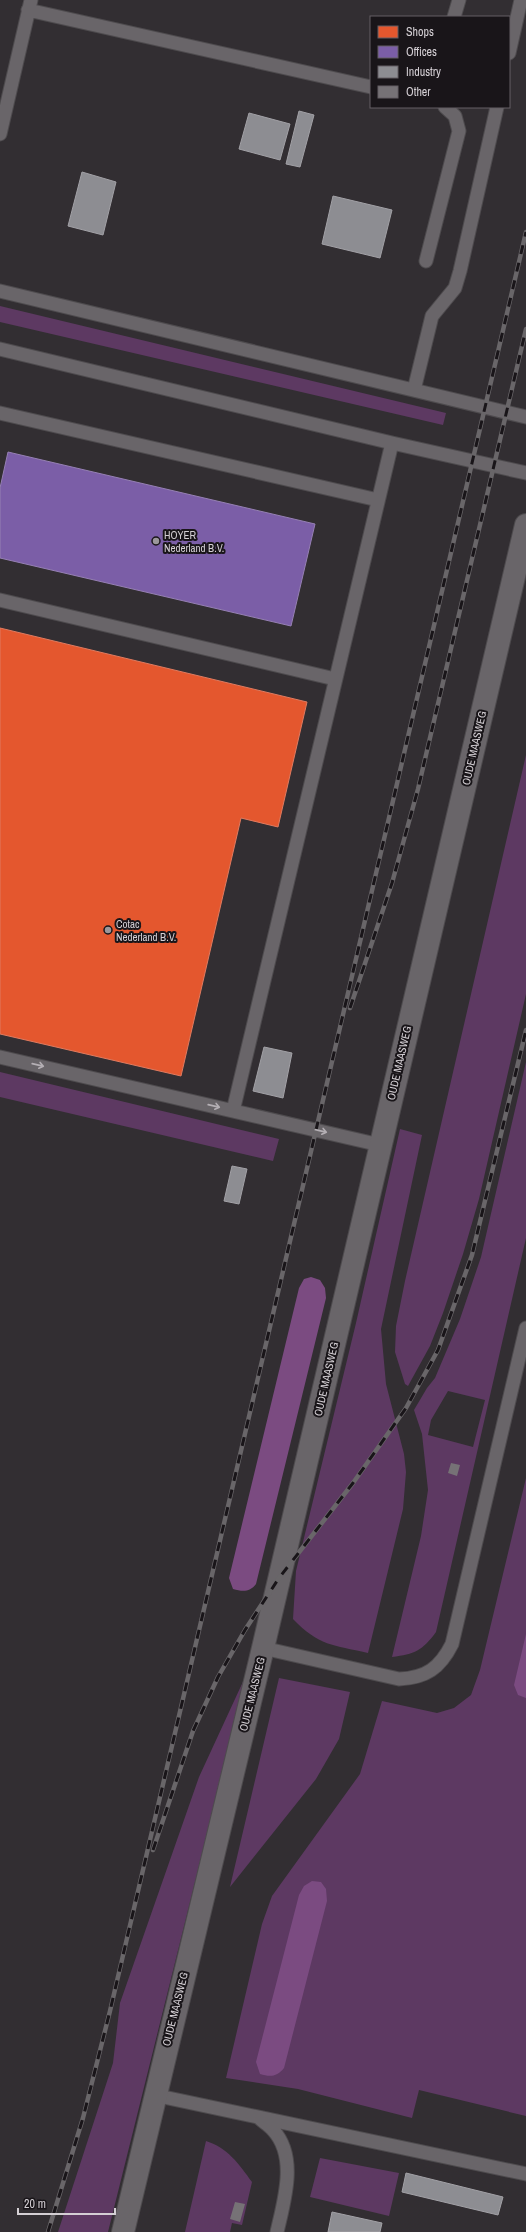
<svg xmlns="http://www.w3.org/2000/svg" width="526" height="2232" viewBox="0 0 526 2232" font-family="'Archivo Narrow',sans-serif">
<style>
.green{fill:#5d3962;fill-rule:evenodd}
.forest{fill:#7b4b81}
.shops{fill:#e4572e;stroke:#df7b60}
.offices{fill:#7b5ea7;stroke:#9680b4}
.industry{fill:#8d8d92;stroke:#a2a1a6}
.building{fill:#767276}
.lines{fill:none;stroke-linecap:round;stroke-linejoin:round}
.service-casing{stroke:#4e4b4e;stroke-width:15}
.minor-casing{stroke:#4e4b4e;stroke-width:24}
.service{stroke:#696569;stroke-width:13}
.minor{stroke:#696569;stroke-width:22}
.rail-casing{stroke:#696669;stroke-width:4.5}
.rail{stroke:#191519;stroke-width:3;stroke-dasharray:9;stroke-linecap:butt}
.oneway{stroke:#b4afb4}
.poi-dot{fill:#9b979b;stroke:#191519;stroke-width:1.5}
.labels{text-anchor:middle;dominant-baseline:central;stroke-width:4;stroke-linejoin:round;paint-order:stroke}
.poi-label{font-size:11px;fill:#d4cfd4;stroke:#191519;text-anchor:start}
.street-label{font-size:11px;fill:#d4cfd4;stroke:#191519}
</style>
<rect width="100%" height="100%" fill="#322e32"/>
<!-- green -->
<path class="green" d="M 0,306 L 446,413 L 443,425 L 0,322 Z
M 526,755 L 526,994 L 479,1199 L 463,1254 L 443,1313 L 430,1346 L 408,1386 L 405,1384 L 395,1352 L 396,1326 L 405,1281 Z
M 526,1062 L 526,1238 L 436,1632 C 422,1651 415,1654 392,1657 L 421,1536 L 428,1490 L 422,1434 L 414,1410 L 427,1388 L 435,1378 L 460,1319 L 481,1257 ZM 448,1391 L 485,1400 L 473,1447 L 428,1435 L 431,1420 Z
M 0,1072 L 279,1139 L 273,1161 L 0,1097 Z
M 400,1129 L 422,1135 L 381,1329 L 386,1384 L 404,1454 L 406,1472 L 403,1509 L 368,1653 C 333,1645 319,1646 293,1619 L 296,1571 L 356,1323 Z
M 526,1478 L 526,2116 L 419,2090 L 412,2118 L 298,2089 L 226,2078 L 262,1924 L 272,1896 L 360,1774 L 382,1701 L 437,1713 L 454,1708 L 471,1695 L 480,1670 Z
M 247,1673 L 108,2232 L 58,2232 L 113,2063 L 120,2003 L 199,1777 Z
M 279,1678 L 350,1692 L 339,1739 L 316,1779 L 230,1887 Z
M 206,2141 C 228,2148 239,2164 252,2182 L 242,2225 L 232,2223 L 230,2232 L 185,2232 Z
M 320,2158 L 399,2173 L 389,2216 L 310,2197 Z"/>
<!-- forest -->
<path class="forest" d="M 311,1277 L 320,1280 L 325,1288 L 326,1298 L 256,1584 C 250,1592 243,1592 233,1589 L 229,1578 L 299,1288 L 304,1279 Z
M 526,1634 L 526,1698 L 518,1695 L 514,1685 Z
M 312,1881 L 321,1882 L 326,1889 L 327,1901 L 284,2068 C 277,2077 270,2077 260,2074 L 256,2062 L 299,1895 L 304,1886 Z"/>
<!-- shops -->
<path class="shops" d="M 0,628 L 307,702 L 278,827 L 241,818 L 181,1076 L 0,1034 Z"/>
<!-- offices -->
<path class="offices" d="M 8,452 L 315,524 L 291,626 L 0,558 L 0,488 Z"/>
<!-- industry -->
<path class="industry" d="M 299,111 L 314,115 L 300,167 L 286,164 Z
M 249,113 L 290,124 L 280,160 L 239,149 Z
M 82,172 L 116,182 L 103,235 L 68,226 Z
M 333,196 L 392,210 L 380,258 L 322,244 Z
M 264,1047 L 292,1053 L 283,1098 L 253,1091 Z
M 232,1166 L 247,1169 L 239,1204 L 224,1201 Z
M 406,2173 L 503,2197 L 498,2215 L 402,2192 Z
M 332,2212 L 382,2223 L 380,2232 L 328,2232 Z"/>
<!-- building -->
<path class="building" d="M 451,1463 L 460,1465 L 457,1476 L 448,1473 Z
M 235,2202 L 245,2204 L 240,2222 L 230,2219 Z"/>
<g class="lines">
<!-- service casing -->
<g class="service-casing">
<path id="service" d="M 28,10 L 371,87
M 454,17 L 459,0
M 509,53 L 521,0
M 0,134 L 31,0
M 426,261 L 459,131 L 455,116 L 445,107
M 0,291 L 526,417
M 0,349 L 392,443
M 414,390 L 432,316 L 455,288 L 460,271 L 497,107
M 0,413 L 378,500
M 0,600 L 335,679
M 0,1057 L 380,1145
M 233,1111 L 392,443 L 526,473
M 263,1648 L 399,1679 C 426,1678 440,1668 452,1644 L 526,1328
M 154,2095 L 526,2174
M 259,2118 C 263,2122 269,2125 273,2130 C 298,2157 284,2201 277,2232"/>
</g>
<!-- minor casing -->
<g class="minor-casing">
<path id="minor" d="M 123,2232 L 263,1648 L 526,525"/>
</g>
<!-- service -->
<use href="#service" class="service"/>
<!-- minor -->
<use href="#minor" class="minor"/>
<!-- rail casing -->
<g class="rail-casing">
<path id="rail" d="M 350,1008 L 392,883 L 418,789 L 526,329
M 153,1850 L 193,1731 L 218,1677 L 245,1630 L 279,1578 L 353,1483 L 406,1408 L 438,1350 L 472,1255 L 526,1030
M 48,2232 L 83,2118 L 110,2011 L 526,232"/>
</g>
<!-- rail -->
<use href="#rail" class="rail"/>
</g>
<!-- one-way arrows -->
<defs><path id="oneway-shaft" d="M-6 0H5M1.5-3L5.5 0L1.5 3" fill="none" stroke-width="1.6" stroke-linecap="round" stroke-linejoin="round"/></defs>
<g class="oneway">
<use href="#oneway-shaft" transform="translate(38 1065) rotate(13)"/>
<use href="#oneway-shaft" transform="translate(214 1106) rotate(13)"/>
<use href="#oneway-shaft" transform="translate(321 1131) rotate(13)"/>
</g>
<!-- markers -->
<g class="poi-dot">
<circle cx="156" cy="541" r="4"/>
<circle cx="108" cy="930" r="4"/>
</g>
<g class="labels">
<!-- poi labels -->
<g class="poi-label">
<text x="164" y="535">HOYER<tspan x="164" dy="13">Nederland B.V.</tspan></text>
<text x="116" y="924">Cotac<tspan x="116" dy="13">Nederland B.V.</tspan></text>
</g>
<!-- street labels -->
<g class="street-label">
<text transform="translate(474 748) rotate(-77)">OUDE MAASWEG</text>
<text transform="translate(399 1063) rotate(-77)">OUDE MAASWEG</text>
<text transform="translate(326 1379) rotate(-77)">OUDE MAASWEG</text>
<text transform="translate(252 1694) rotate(-76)">OUDE MAASWEG</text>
<text transform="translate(175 2009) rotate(-76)">OUDE MAASWEG</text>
</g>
</g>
<!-- legend -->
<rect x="370" y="16" width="140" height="92" fill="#191519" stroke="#645f64"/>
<rect x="378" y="26" width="20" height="12" fill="#e4572e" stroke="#645f64"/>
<text x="406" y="36" font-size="12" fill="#d4cfd4">Shops</text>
<rect x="378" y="46" width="20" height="12" fill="#7b5ea7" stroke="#645f64"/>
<text x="406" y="56" font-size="12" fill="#d4cfd4">Offices</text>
<rect x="378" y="66" width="20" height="12" fill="#8d8d92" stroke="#645f64"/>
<text x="406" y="76" font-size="12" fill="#d4cfd4">Industry</text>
<rect x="378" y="86" width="20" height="12" fill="#767276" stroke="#645f64"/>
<text x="406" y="96" font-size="12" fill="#d4cfd4">Other</text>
<!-- scale -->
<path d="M18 2208v6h97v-6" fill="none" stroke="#d4cfd4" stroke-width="2"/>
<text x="24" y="2208" font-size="12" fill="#d4cfd4" stroke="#191519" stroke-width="3" paint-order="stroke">20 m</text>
</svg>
